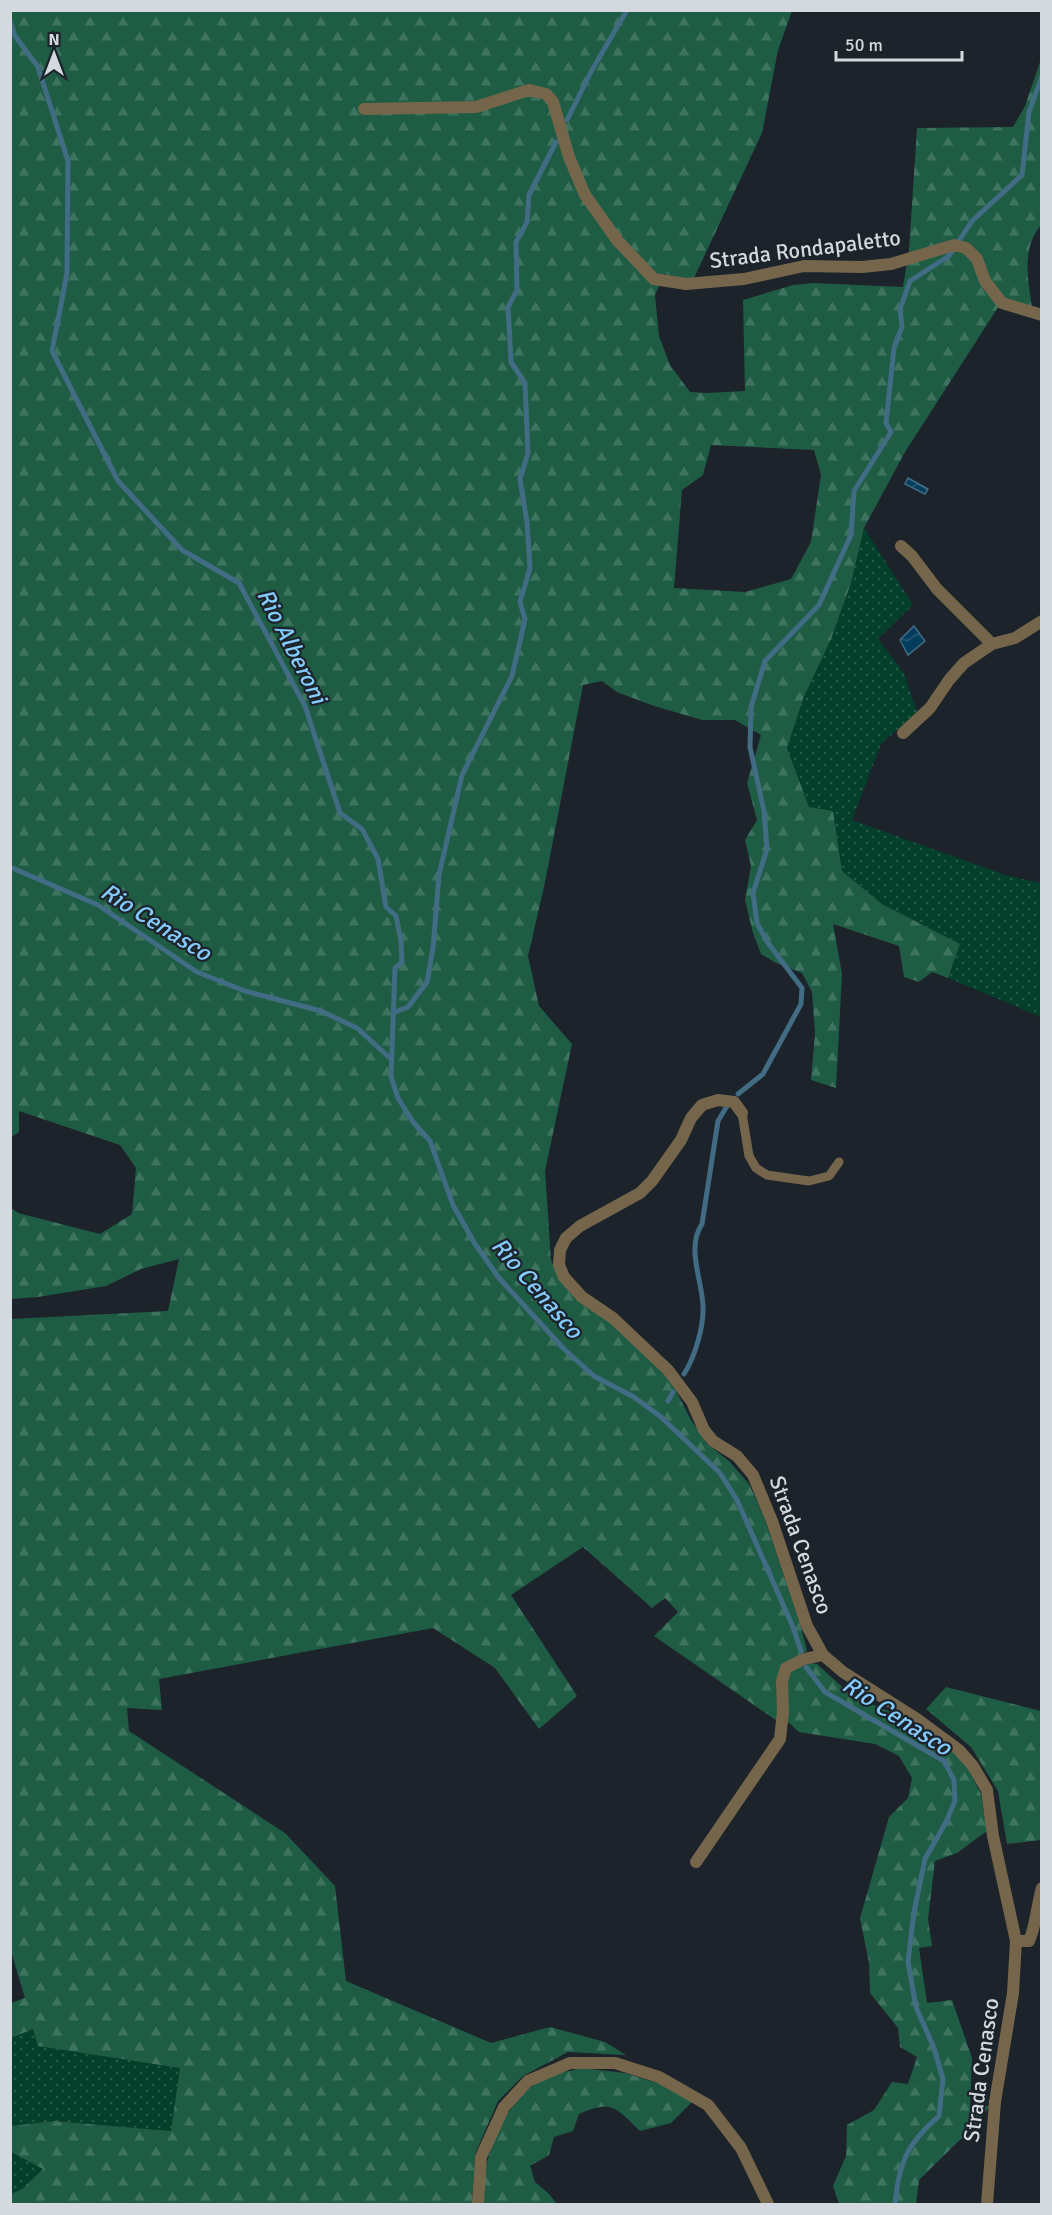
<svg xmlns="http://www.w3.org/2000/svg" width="1052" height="2215" viewBox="0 0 1052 2215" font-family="Signika,sans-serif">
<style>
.grass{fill:url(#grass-dots)}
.forest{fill:url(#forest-firs);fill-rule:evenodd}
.water{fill:url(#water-waves);stroke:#416c84;stroke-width:1.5}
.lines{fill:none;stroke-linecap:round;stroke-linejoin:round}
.stream{stroke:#416c84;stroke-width:5}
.lane{stroke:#75664b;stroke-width:9}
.street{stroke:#75664b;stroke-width:12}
.labels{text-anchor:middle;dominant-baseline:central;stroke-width:4.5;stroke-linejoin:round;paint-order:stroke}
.street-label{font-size:22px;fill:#d3d9de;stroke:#1c232b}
.water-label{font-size:24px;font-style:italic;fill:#83cafd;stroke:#1c232b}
</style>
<defs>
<pattern id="grass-dots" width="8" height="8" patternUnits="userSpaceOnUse" patternTransform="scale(1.5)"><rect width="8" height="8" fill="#033f2a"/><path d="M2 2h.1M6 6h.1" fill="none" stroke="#275a48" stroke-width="1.8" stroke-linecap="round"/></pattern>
<pattern id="forest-firs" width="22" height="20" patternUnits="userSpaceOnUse" patternTransform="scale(1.5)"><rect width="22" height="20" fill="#1e5d44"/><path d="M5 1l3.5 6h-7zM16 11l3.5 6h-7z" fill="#3e745f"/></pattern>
<pattern id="water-waves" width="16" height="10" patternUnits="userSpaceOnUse" patternTransform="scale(1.5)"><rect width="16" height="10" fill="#023d5d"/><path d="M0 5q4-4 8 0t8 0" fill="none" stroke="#265874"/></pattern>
</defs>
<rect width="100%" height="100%" fill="#1c232b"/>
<!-- grass -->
<path class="grass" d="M 864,528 L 913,605 L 878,639 L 904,673 L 917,712 L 881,744 L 852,820 L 1008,876 L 1041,883 L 1041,1017 L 948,978 L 960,944 L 882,904 L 842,871 L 833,812 L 809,807 L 787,748 L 803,699 L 831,639 L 851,583 Z
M 33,2029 L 39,2046 L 180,2068 L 172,2131 L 54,2121 L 12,2126 L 11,2130 L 11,2038 Z
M 10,2152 L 44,2169 L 22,2189 L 11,2194 Z"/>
<!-- forest -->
<path class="forest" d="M 11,11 L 792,11 L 778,50 L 762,133 L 693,280 L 664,274 L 655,295 L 659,336 L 670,365 L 690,392 L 707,393 L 745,391 L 743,300 L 793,285 L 813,283 L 903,287 L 909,250 L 917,128 L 1013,127 L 1025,106 L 1041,59 L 1041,225 C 1021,250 1028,278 1032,308 L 1004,298 L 905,452 L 864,528 L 851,583 L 831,639 L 803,699 L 787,748 L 809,807 L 833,811 L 842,871 L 882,904 L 960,944 L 948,978 L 932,972 L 919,982 L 904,977 L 899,946 L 833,924 L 842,974 L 836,1088 L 811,1080 L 815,1033 L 812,992 L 802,973 L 776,963 L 761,954 L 753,933 L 745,900 L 751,866 L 745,840 L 757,820 L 747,783 L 761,735 L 735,720 L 702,720 L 651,705 L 617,692 L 602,681 L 583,685 L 544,887 L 528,956 L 539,1006 L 572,1044 L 545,1171 L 551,1260 L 560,1280 L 610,1320 L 671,1381 L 691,1420 L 707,1444 L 729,1461 L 749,1484 L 764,1517 L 800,1624 L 807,1651 L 783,1666 L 780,1723 L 654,1636 L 678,1612 L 665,1598 L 652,1608 L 583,1547 L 511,1595 L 577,1696 L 539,1729 L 495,1668 L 433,1628 L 159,1679 L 162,1710 L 127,1708 L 129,1731 L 285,1833 L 335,1886 L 346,1981 L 491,2043 L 550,2027 L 605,2042 L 626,2055 L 568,2052 L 523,2076 L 498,2101 L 475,2154 L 472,2204 L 11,2204 L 11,2194 L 22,2189 L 43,2169 L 11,2152 L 11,2126 L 54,2121 L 171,2131 L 180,2068 L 38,2046 L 33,2029 L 11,2038 L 11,2003 L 25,1998 L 10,1948 L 11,1319 L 168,1311 L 179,1259 L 141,1269 L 106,1286 L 38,1297 L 11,1299 L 10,1207 L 18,1213 L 100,1234 L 132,1214 L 136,1168 L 120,1145 L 19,1111 L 19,1132 L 11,1137 ZM 711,445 L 814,450 L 821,475 L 811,542 L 791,579 L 745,592 L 674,588 L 682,490 L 703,475 Z
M 811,1663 L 817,1664 L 852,1696 L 896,1714 L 954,1751 L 967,1766 L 981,1794 L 987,1831 L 957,1853 L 935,1861 L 928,1919 L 932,1946 L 919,1948 L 927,2003 L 952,2000 L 972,2058 L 970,2106 L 990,2106 L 975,2125 L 919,2180 L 916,2204 L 839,2204 L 833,2186 L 846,2156 L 847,2125 L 874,2110 L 892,2082 L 908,2084 L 917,2057 L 900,2047 L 898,2028 L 870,1993 L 869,1963 L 860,1918 L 889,1817 L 908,1798 L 912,1778 L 899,1756 L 875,1744 L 799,1732 L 787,1721 L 787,1684 L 791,1671 Z
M 946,1687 L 1041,1711 L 1041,1840 L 1007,1844 L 998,1791 L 971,1747 L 926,1709 Z
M 581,2068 L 625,2073 L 660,2084 L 693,2101 L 671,2123 L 640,2131 C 616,2108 613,2099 579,2114 L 573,2131 L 554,2137 L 549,2155 L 530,2166 L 535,2182 L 549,2194 L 557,2204 L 483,2204 C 480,2161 504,2098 545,2078 C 556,2073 570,2071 581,2068 Z"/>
<!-- water -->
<path class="water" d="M 908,478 L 928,489 L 925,494 L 905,484 Z
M 914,626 L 925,641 L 908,655 L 900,640 Z"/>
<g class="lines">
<!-- stream -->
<path class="stream" d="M 10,21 L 15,36 L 38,67 L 68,161 L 67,273 L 52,351 L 118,481 L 182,550 L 239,583 L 305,706 L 340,813 L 362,829 L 378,859 L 386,907 L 396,916 L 401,941 L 402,962 L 395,968 L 391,1077 L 398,1098 L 413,1122 L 430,1141 L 453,1205 L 475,1244 L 499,1278 L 564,1349 L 594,1376 L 634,1397 L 661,1417 L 720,1473 L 737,1500 L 793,1627 L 801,1651
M 567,120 L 592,70 L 627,10
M 10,867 L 98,905 L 197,972 L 245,991 L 321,1011 L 357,1028 L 391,1059
M 393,1013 L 408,1007 L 427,982 L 433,948 L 439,875 L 462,775 L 512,676 L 525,619 L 520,602 L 530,568 L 527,522 L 520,479 L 528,453 L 525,383 L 511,362 L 508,307 L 517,290 L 516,242 L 527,222 L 529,195 L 556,142
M 738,1094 L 763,1074 L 801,1004 L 802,988 L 768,943 L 757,923 L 753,893 L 767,849 L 764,811 L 750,747 L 751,707 L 765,661 L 819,605 L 851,535 L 854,491 L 891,432 L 886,423 L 894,348 L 902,327 L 900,309 L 910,281 L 949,256 L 972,221 L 1022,175 L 1029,112 L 1042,76
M 684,1374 C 695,1357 704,1326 703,1306 C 702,1279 686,1248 702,1224 L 718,1121 L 727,1106
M 668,1401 L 673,1392
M 806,1667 L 825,1692 L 944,1761 L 954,1780 L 955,1801 L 946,1822 L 925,1859 L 914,1912 L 908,1962 L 916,2007 L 934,2048 L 943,2079 L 939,2116 C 907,2144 899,2162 895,2204"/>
<!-- lane -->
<path class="lane" d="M 742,1113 L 749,1156 L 756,1168 L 767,1175 L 809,1181 L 829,1176 L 839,1162"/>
<!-- street -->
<path class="street" d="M 364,109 L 476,107 L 529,90 L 546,94 L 553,102 L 569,157 L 585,195 L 617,240 L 654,279 L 686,284 L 744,279 L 804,266 L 862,267 L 891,264 L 954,245 L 966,248 L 977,259 L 985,281 L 1002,303 L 1042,315
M 901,546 L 912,556 L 937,589 L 992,644
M 903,733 L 930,708 L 949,680 L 964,663 L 992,644 L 1015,638 L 1042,621
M 742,1113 L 734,1102 L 718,1100 L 702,1105 L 691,1118 L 681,1140 L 652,1181 L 640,1193 L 580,1226 L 566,1238 L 560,1250 L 559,1265 L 564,1277 L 582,1297 L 613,1318 L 668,1370 L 692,1402 L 704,1430 L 713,1441 L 737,1456 L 753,1475 L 772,1521 L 807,1626 L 823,1655 L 843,1672 L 917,1719 L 959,1750 L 973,1766 L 987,1790 L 993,1836 L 1016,1941 L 1013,1993 L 995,2102 L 987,2204
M 696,1862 L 780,1739 L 783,1712 L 782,1681 L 786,1668 L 804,1659 L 823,1655
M 1016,1941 L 1029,1941 C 1036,1926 1037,1904 1042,1888
M 478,2204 L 481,2157 L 504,2107 L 528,2081 L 570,2063 L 615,2063 L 659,2077 L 708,2105 L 741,2148 L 768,2204"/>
</g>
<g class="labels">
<!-- street labels -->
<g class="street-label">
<text transform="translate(805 249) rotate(-7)">Strada Rondapaletto</text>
<text transform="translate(801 1545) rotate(70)">Strada Cenasco</text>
<text transform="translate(981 2070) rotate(-82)">Strada Cenasco</text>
</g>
<!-- water labels -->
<g class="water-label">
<text transform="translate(292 646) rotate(63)">Rio Alberoni</text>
<text transform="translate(156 922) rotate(32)">Rio Cenasco</text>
<text transform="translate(537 1288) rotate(49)">Rio Cenasco</text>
<text transform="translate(897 1716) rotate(33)">Rio Cenasco</text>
</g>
</g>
<!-- border -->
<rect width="1052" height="2215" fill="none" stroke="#d3d9de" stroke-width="24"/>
<!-- north arrow -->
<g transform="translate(54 54)" stroke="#1c232b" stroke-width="4.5" paint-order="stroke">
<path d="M0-4.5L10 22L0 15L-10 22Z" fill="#d3d9de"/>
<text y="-9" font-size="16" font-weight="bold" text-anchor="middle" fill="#d3d9de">N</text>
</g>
<!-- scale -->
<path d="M836 51v9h126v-9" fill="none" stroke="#d3d9de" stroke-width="3"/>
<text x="845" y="51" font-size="18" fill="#d3d9de" stroke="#1c232b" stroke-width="4.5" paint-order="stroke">50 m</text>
</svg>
